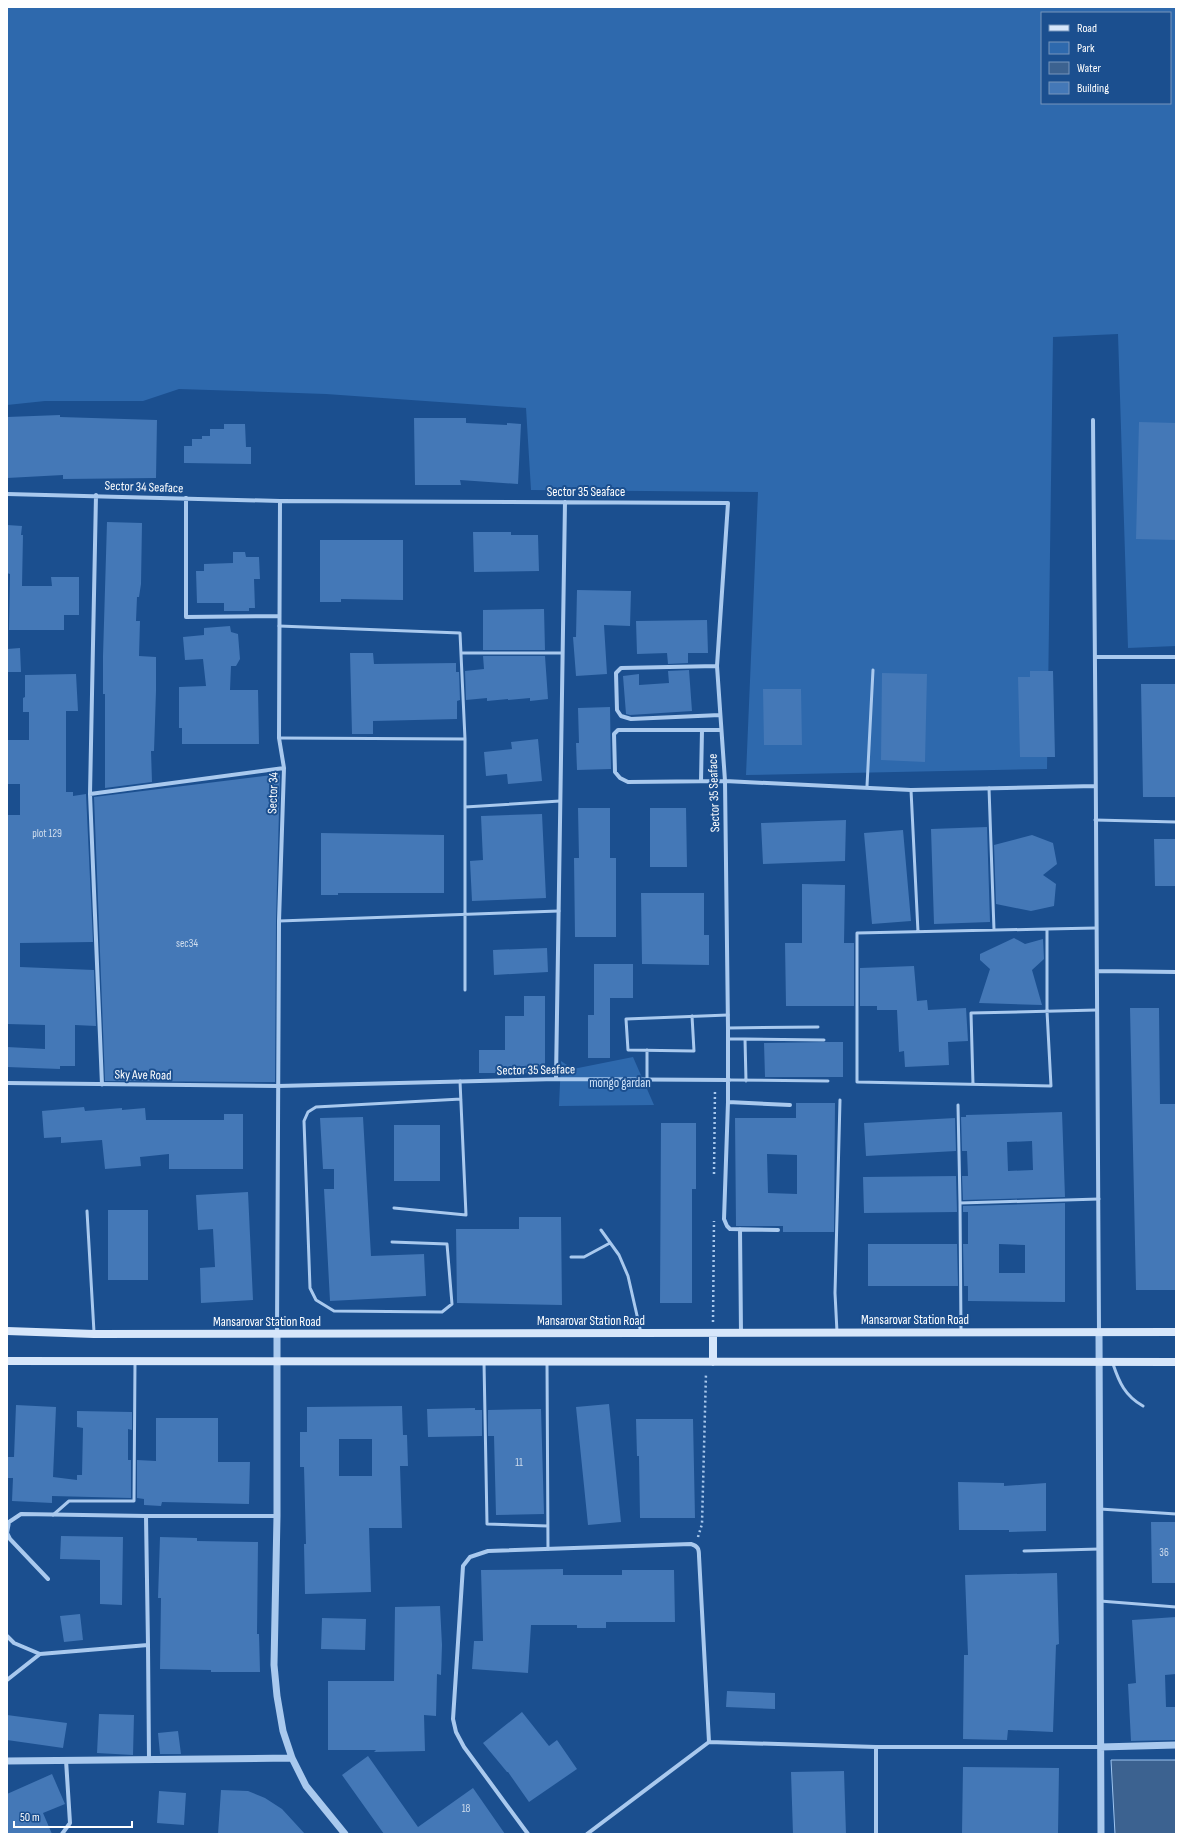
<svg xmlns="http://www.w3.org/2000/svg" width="1183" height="1841" viewBox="0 0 1183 1841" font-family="'Sofia Sans Condensed',sans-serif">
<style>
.green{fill:#2e69ad;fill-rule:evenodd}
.water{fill:#3c6290;stroke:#9cc4f0}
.building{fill:#4478b7;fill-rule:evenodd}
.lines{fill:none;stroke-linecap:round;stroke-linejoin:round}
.path{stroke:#a9c9ee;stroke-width:2.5;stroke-dasharray:2 3;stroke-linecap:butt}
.service{stroke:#a9c9ee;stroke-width:3}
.minor{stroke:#a9c9ee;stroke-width:4}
.tertiary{stroke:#a9c9ee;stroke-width:7}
.secondary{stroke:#d6e6fa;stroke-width:8}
.labels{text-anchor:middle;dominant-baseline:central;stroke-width:4;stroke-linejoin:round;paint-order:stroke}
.number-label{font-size:11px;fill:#d0dded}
.street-label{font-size:13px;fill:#fff;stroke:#1b4f8f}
.park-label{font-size:13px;fill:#cfe3fa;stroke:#1b4f8f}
</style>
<rect width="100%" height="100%" fill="#1b4f8f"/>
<!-- green -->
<path class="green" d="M 7,7 L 1176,7 L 1176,646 L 1128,648 L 1118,334 L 1053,337 L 1047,769 L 746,775 L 758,492 L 531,490 L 526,408 L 326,394 L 179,389 L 143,401 L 45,401 L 7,405 ZM 1042,13 L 1170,13 L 1170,103 L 1042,103 Z
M 633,1057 L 654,1105 L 559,1106 L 561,1061 L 573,1069 Z"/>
<!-- water -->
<path class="water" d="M 1111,1760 L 1176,1760 L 1176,1834 L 1115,1834 Z"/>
<!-- building -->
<path class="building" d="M 60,415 L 60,417 L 157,420 L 156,478 L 63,479 L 63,475 L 7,478 L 7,417 Z
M 414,418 L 466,418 L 466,423 L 507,425 L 507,423 L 521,424 L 518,484 L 460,480 L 461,485 L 415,485 Z
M 1139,422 L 1176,423 L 1176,540 L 1136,539 Z
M 224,424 L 245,424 L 246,447 L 251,447 L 251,464 L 184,463 L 184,446 L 192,446 L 192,439 L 202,439 L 202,436 L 210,436 L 210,429 L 224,429 Z
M 107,522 L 142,523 L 141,584 L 139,597 L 137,597 L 136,621 L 140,621 L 139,656 L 156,657 L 156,691 L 154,751 L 151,751 L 152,782 L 105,788 L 105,694 L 103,694 L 103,656 Z
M 7,525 L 22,526 L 21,535 L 23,535 L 22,586 L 52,586 L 51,577 L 79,577 L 79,615 L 64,615 L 64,630 L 9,630 L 10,574 L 7,573 Z
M 473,532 L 511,532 L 511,535 L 538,535 L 539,571 L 474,572 Z
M 320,540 L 403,540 L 403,600 L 341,599 L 341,602 L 320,602 Z
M 233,552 L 245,552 L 246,557 L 259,557 L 260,579 L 254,579 L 255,608 L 249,608 L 249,611 L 224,611 L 224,603 L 197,603 L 196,571 L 204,571 L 204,564 L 233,563 Z
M 577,590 L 631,591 L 630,626 L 604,625 L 607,674 L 576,676 L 573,637 L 576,637 Z
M 544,609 L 545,650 L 483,650 L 483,610 Z
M 707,620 L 708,653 L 688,653 L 688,663 L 668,664 L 667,653 L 637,654 L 636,621 Z
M 230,626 L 231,632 L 238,634 L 240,659 L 236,666 L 231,666 L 230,690 L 258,690 L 259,744 L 182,744 L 182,728 L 179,728 L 179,687 L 206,686 L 203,659 L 185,660 L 183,637 L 204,635 L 204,628 Z
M 20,648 L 21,672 L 7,672 L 7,649 Z
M 350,653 L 373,653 L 374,664 L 456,663 L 456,672 L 459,672 L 460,700 L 457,701 L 457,719 L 373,721 L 373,734 L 352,734 Z
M 483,656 L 545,656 L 548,699 L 530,701 L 530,698 L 508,700 L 508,699 L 487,701 L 487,698 L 466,700 L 465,671 L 484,669 Z
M 689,670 L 692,711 L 630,715 L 626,714 L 623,676 L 639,674 L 639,685 L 669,683 L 668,671 Z
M 1030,671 L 1053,671 L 1055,757 L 1020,757 L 1018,677 L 1030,677 Z
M 882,673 L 927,674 L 925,762 L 881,760 Z
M 76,674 L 78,711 L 66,711 L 66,792 L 73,792 L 73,796 L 86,794 L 93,942 L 20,943 L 20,967 L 94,970 L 96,1026 L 75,1025 L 75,1066 L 60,1066 L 60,1069 L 7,1067 L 7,1047 L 45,1049 L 45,1025 L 7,1024 L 7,815 L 20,815 L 20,784 L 7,784 L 7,740 L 29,740 L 29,712 L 23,712 L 23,698 L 25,697 L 25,675 Z
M 1141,684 L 1176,684 L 1176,797 L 1143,797 Z
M 763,689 L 801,689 L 802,745 L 764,745 Z
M 610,707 L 611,769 L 577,770 L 576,743 L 579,743 L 578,708 Z
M 538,739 L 542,781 L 508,784 L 507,774 L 486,776 L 484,752 L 512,749 L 511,742 Z
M 280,774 L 276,921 L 275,1082 L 105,1081 L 94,797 Z
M 578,808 L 610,808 L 610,858 L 616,858 L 616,937 L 575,937 L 574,858 L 579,858 Z
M 650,808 L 686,808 L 687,867 L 650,867 Z
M 542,814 L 546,898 L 472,901 L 470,861 L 483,860 L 481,816 Z
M 846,820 L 845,861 L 763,864 L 761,823 Z
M 987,827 L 990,922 L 934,924 L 931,829 Z
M 903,830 L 911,921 L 872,924 L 864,833 Z
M 321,833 L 444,835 L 444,893 L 338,893 L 338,895 L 321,895 Z
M 1032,835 L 1053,843 L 1057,864 L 1043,875 L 1056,884 L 1054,906 L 1031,911 L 996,904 L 994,845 Z
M 1154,839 L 1176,839 L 1176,886 L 1155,886 Z
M 802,884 L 845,885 L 844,943 L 854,943 L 854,1006 L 786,1006 L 785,943 L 802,943 Z
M 641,893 L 704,893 L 704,935 L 709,935 L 709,965 L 642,964 Z
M 1014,938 L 1025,944 L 1043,939 L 1044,959 L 1032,970 L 1042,1005 L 979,1003 L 990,969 L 980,960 L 980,954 Z
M 547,948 L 548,972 L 494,975 L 493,950 Z
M 594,964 L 633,964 L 633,998 L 610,998 L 610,1058 L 588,1058 L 588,1015 L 594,1015 Z
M 914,966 L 917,1001 L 927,1000 L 928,1010 L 966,1008 L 968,1041 L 948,1042 L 949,1065 L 905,1067 L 904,1051 L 899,1052 L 897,1010 L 877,1010 L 877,1006 L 860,1006 L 860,968 Z
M 524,996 L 545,996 L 545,1073 L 479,1073 L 479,1050 L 505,1050 L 505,1016 L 524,1016 Z
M 1130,1008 L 1159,1008 L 1160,1104 L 1176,1104 L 1176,1290 L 1136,1290 Z
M 826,1042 L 843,1042 L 843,1077 L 765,1077 L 764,1043 Z
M 796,1103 L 835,1103 L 834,1232 L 783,1232 L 783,1226 L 736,1226 L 735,1118 L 796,1118 ZM 767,1154 L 797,1155 L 797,1194 L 768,1193 Z
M 84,1107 L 85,1111 L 122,1108 L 122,1110 L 145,1108 L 146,1120 L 224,1120 L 224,1114 L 243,1114 L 243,1169 L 169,1169 L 169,1154 L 140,1157 L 141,1166 L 105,1169 L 102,1140 L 61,1143 L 61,1137 L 44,1138 L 42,1111 Z
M 1062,1112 L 1065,1197 L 963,1200 L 962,1176 L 968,1176 L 967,1151 L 962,1151 L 961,1117 L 966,1117 L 966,1115 ZM 1032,1141 L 1033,1170 L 1008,1171 L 1007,1142 Z
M 363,1117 L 371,1256 L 424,1254 L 426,1296 L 330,1301 L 324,1189 L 334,1189 L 334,1169 L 323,1169 L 320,1118 Z
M 955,1118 L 956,1151 L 866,1156 L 864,1123 Z
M 661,1123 L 696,1123 L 696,1189 L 692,1189 L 692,1303 L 660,1303 Z
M 394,1125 L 440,1125 L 440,1181 L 394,1181 Z
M 956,1176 L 957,1212 L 864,1213 L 863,1177 Z
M 248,1192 L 253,1300 L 201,1303 L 200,1268 L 215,1267 L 213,1229 L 198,1230 L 196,1195 Z
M 1065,1203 L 1065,1302 L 968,1301 L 968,1286 L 964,1286 L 963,1244 L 968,1244 L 968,1212 L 963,1212 L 963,1206 ZM 999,1244 L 1025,1245 L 1025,1273 L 999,1273 Z
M 108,1210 L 148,1210 L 148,1280 L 108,1280 Z
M 519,1217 L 561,1217 L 562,1305 L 457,1303 L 456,1229 L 519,1229 Z
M 868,1244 L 957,1244 L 958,1286 L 868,1286 Z
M 609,1404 L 621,1522 L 588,1525 L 576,1407 Z
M 16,1405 L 56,1407 L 53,1477 L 77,1480 L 77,1475 L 82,1475 L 83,1428 L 77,1427 L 77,1411 L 132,1412 L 132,1430 L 128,1429 L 128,1460 L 131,1460 L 131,1498 L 52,1496 L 52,1503 L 12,1501 L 13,1478 L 7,1478 L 7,1457 L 14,1457 Z
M 402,1406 L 403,1435 L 407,1435 L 408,1466 L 400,1466 L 402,1528 L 369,1528 L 371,1592 L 305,1594 L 304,1544 L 306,1544 L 304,1467 L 300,1467 L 300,1432 L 307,1432 L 307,1407 ZM 339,1439 L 372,1439 L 372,1476 L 339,1476 Z
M 475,1408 L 475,1410 L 482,1410 L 482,1436 L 428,1437 L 427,1409 Z
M 541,1409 L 544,1514 L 496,1515 L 494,1436 L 488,1436 L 488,1410 Z
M 156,1418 L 218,1418 L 218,1462 L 250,1462 L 249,1504 L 162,1502 L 161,1506 L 144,1505 L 144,1499 L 137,1498 L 137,1460 L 156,1461 Z
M 636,1419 L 693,1419 L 695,1518 L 640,1518 L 639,1456 L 637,1456 Z
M 958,1482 L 1004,1483 L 1004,1486 L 1046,1483 L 1046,1531 L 1009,1532 L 1009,1530 L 959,1530 Z
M 1151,1522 L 1176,1522 L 1176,1583 L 1152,1583 Z
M 61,1536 L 123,1537 L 122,1605 L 100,1604 L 100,1560 L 60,1559 Z
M 160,1537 L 197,1538 L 197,1541 L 258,1542 L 257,1634 L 259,1634 L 260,1672 L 211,1672 L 211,1670 L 160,1669 L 161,1598 L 158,1598 Z
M 563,1569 L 563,1575 L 622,1575 L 622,1570 L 674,1570 L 675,1622 L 606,1622 L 606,1628 L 577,1628 L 577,1625 L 531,1625 L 528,1673 L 472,1669 L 474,1641 L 483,1641 L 481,1570 Z
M 1057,1573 L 1059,1644 L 1056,1645 L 1053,1732 L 1008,1730 L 1007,1740 L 963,1739 L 964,1655 L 968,1655 L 965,1575 Z
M 440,1606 L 442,1645 L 441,1675 L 437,1674 L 436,1716 L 424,1715 L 425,1751 L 374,1752 L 376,1750 L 328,1750 L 328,1681 L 394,1681 L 395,1607 Z
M 80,1614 L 83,1640 L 64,1642 L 60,1616 Z
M 1176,1617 L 1176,1674 L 1165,1675 L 1166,1707 L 1176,1707 L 1176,1740 L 1131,1741 L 1128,1684 L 1136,1683 L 1132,1620 Z
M 322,1618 L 366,1619 L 365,1650 L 321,1649 Z
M 727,1691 L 775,1693 L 775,1709 L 726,1707 Z
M 522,1712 L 549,1746 L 557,1740 L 577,1769 L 529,1802 L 508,1772 L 507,1772 L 483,1743 Z
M 99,1714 L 134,1715 L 133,1755 L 97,1753 Z
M 7,1715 L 67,1723 L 63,1748 L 7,1740 Z
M 178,1731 L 181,1754 L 160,1754 L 158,1733 Z
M 368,1756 L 418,1827 L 473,1788 L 505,1834 L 384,1834 L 342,1775 Z
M 963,1767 L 1059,1768 L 1058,1834 L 962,1834 Z
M 844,1771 L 846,1834 L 793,1834 L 791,1772 Z
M 52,1774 L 65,1804 L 43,1813 L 52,1834 L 7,1834 L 7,1794 Z
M 221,1790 L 248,1791 L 265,1798 L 282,1809 L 305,1834 L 218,1834 Z
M 159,1791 L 186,1793 L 184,1825 L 157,1823 Z"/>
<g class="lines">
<!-- path -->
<path class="path" d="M 714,1174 L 715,1089
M 713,1322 L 714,1221
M 698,1537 L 702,1524 L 706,1373"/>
<!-- service -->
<path class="service" d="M 461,653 L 562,653
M 279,738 L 465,739 L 460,633 L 279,626
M 867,786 L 873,670
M 989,788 L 994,930
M 911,790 L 918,932
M 465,807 L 560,801
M 1095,820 L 1176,822
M 279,921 L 559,911
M 1047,929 L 1047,1011 L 1051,1086 L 857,1082 L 857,933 L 1047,929 L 1096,928
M 465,990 L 465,739
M 692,1016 L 694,1051 L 628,1050 L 626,1019 L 728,1015
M 728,1028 L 818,1027
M 728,1039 L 745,1039
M 647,1080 L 647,1050
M 729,1080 L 828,1081
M 746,1081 L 745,1039 L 824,1040
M 973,1084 L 971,1013 L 1097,1010
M 958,1105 L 960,1203
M 394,1208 L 466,1215 L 460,1081
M 87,1211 L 94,1332
M 601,1230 L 619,1255 L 628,1276 L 641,1333
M 392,1242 L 447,1244 L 452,1304 L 442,1312 L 334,1311 L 316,1300 L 310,1288 L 304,1121 L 308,1112 L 316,1107 L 461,1099
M 571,1257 L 584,1257 L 610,1243
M 837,1332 L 835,1293 L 840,1100
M 961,1332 L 960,1203 L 1099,1199
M 484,1362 L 487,1524 L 548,1526
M 547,1362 L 548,1549
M 1113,1364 C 1119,1382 1125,1396 1143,1406
M 1100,1509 L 1176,1514
M 53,1515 L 69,1501 L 134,1501 L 135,1362
M 1024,1551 L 1100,1549
M 1100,1601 L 1176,1607"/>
<!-- minor -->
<path class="minor" d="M 1093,420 C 1095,724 1099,1028 1099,1332
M 7,494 L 280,501 L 728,503 L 717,666 L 725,781 L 728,1028 L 728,1102 L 724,1219 L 727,1226 L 730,1229 L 778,1230
M 96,495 L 90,794 L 102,1085
M 186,498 L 186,617 L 279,616
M 1095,657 L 1176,657
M 717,666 L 621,668 L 616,673 L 617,710 L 621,716 L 631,719 L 720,715
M 721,730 L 618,730 L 614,734 L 615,772 L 620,778 L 628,782 L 725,781 L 911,790 L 1095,786
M 701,781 L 702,730
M 90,794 L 284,768
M 1097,971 L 1176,972
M 556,1079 L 565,502
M 7,1083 L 278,1086 L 556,1079 L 729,1080
M 728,1102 L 790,1105
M 740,1229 L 741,1333
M 277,1334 L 279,921 L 284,768 L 279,738 L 280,501
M 48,1579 L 10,1539 L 7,1533 L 9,1522 L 21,1514 L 146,1516
M 7,1636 L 14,1643 L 40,1654 L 148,1645 L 146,1516 L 277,1516
M 148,1645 L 149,1759
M 7,1680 L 40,1654
M 876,1747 L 876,1834
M 62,1834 L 70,1823 L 66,1760
M 528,1834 L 464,1747 L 456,1732 L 453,1719 L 463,1566 L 470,1557 L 488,1551 L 691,1544 C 698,1546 699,1549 699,1556 L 709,1742
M 587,1834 L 709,1742 L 876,1747 L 1100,1747"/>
<!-- tertiary -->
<path class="tertiary" d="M 1099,1332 L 1101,1834
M 277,1334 L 277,1516 L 274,1665 L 277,1696 L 283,1731 L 292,1758 L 306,1786 L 345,1834
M 1100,1747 L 1176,1745
M 7,1761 L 292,1758"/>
<!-- secondary -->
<path class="secondary" d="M 7,1331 L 94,1334 L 1176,1332
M 7,1361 L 1176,1362
M 713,1362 L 713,1333"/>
</g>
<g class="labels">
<!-- number labels -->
<g class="number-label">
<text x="47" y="833">plot 129</text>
<text x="187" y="943">sec34</text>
<text x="519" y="1462">11</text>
<text x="1164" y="1552">36</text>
<text x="466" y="1808">18</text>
</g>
<!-- street labels -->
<g class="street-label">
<text transform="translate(144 487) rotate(2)">Sector 34 Seaface</text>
<text x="586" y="492">Sector 35 Seaface</text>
<text transform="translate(273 793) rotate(-88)">Sector 34</text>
<text transform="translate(714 793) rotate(-92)">Sector 35 Seaface</text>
<text transform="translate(536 1070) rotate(-1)">Sector 35 Seaface</text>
<text transform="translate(143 1075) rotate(1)">Sky Ave Road</text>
<text x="915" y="1320">Mansarovar Station Road</text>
<text x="591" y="1321">Mansarovar Station Road</text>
<text x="267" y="1322">Mansarovar Station Road</text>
</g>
<!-- park labels -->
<g class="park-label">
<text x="620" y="1083">mongo gardan</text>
</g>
</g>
<!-- border -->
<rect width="1183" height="1841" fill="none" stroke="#ffffff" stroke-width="16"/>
<!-- legend -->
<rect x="1041" y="12" width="130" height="92" fill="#1b4f8f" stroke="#7695bc"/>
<rect x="1049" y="25" width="20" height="6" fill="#d6e6fa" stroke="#7695bc"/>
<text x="1077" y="32" font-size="12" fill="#ffffff">Road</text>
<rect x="1049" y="42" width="20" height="12" fill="#2e69ad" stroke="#7695bc"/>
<text x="1077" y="52" font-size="12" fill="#ffffff">Park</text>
<rect x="1049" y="62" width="20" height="12" fill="#3c6290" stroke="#7695bc"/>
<text x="1077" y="72" font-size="12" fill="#ffffff">Water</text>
<rect x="1049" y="82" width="20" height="12" fill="#4478b7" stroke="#7695bc"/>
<text x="1077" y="92" font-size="12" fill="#ffffff">Building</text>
<!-- scale -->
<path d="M14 1821v6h118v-6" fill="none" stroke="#ffffff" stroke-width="2"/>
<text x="20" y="1821" font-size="12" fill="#ffffff" stroke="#1b4f8f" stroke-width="3" paint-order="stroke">50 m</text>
</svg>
